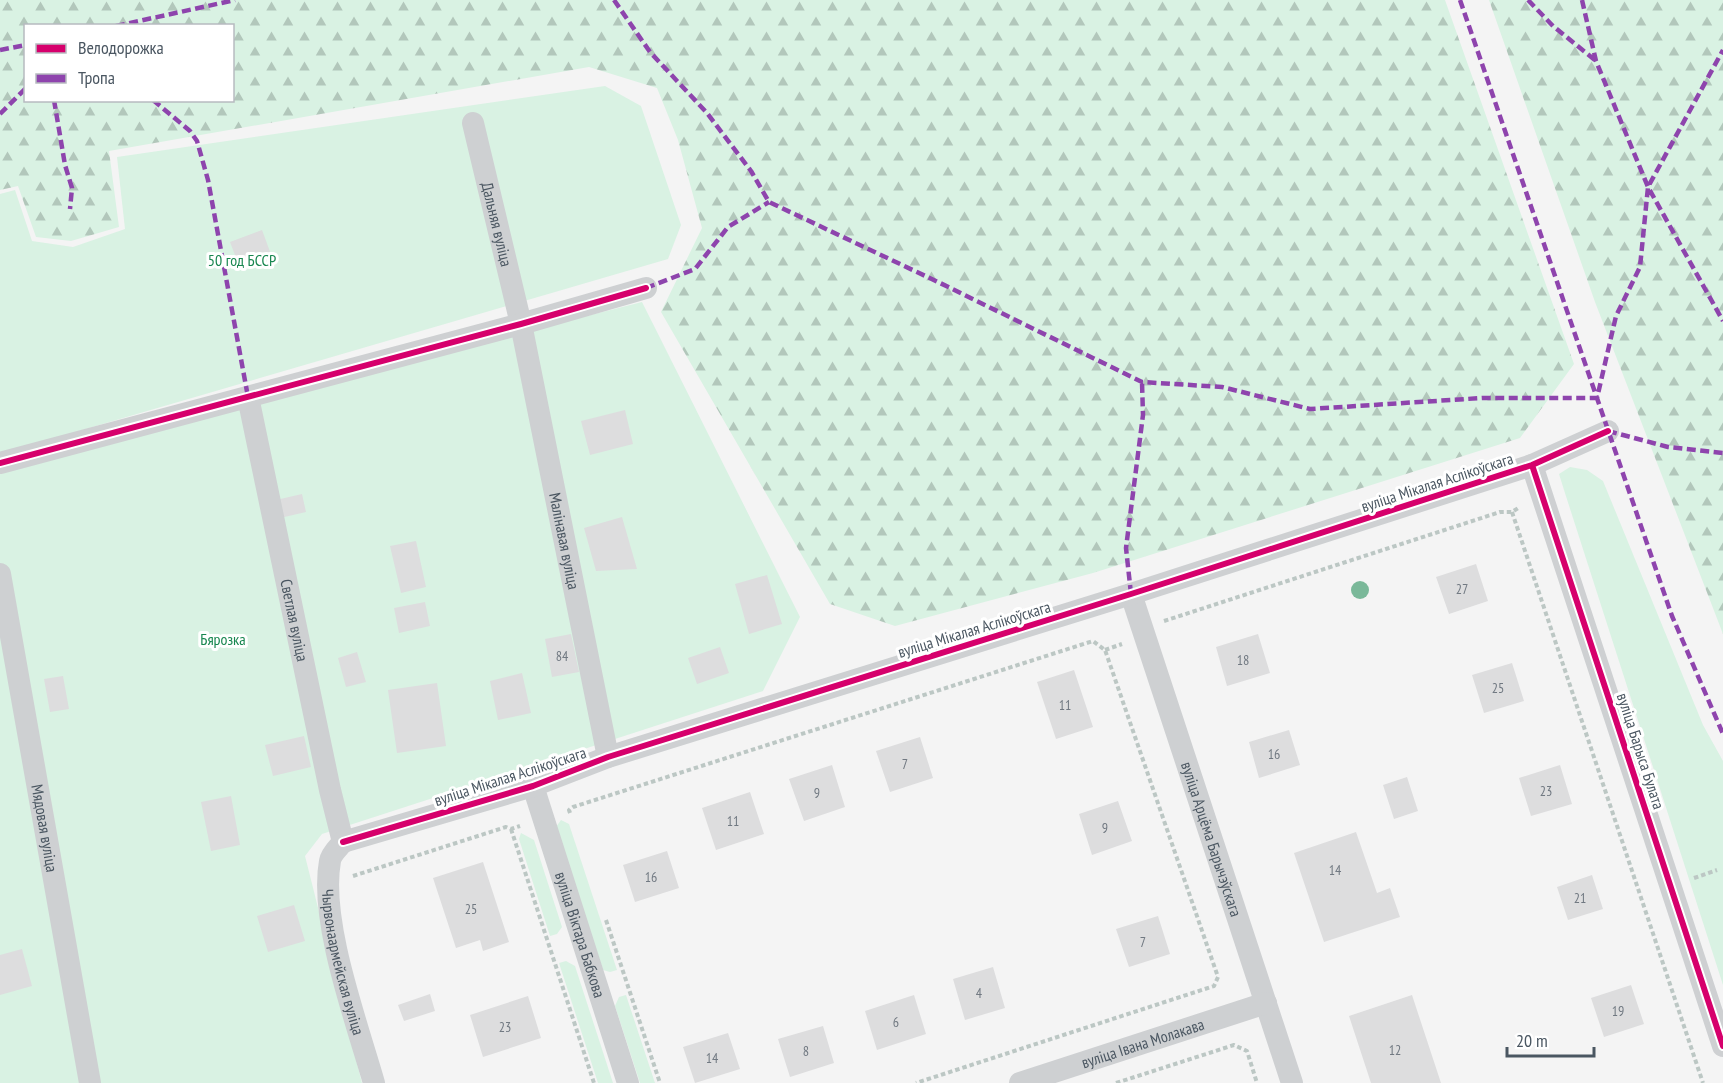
<svg xmlns="http://www.w3.org/2000/svg" width="1723" height="1083" viewBox="0 0 1723 1083" font-family="'PT Sans Narrow',sans-serif">
<style>
.green{fill:#d9f2e3}
.forest{fill:url(#forest-firs);fill-rule:evenodd}
.building{fill:#ddddde}
.lines{fill:none;stroke-linecap:round;stroke-linejoin:round}
.path{stroke:#bcc7c4;stroke-width:4;stroke-dasharray:4.5 3;stroke-linecap:butt}
.minor{stroke:#ced0d2;stroke-width:22}
.quiet{stroke:#8e44ad;stroke-width:4.5;stroke-dasharray:9 4.5;stroke-linecap:butt}
.cycleway-casing{stroke:#fff;stroke-width:10}
.cycleway{stroke:#d6006c;stroke-width:6}
.tree{fill:#7ab899}
.labels{text-anchor:middle;dominant-baseline:central;stroke-width:6;stroke-linejoin:round;paint-order:stroke}
.number-label{font-size:14px;fill:#707881}
.street-label{font-size:16px;fill:#4a5661;stroke:#fff}
.park-label{font-size:16px;fill:#17864f;stroke:#fff}
</style>
<defs>
<pattern id="forest-firs" width="22" height="20" patternUnits="userSpaceOnUse" patternTransform="scale(1.5)"><rect width="22" height="20" fill="#d9f2e3"/><path d="M5 1l3.5 6h-7zM16 11l3.5 6h-7z" fill="#b2c7bb"/></pattern>
</defs>
<rect width="100%" height="100%" fill="#f4f4f4"/>
<!-- green -->
<path class="green" d="M 605,86 L 641,106 L 681,225 L 668,259 L 0,454 L 0,194 L 15,190 L 32,241 L 73,247 L 125,229 L 117,157 Z
M 642,302 L 800,617 L 763,691 L 322,834 L 305,856 L 362,1083 L 0,1083 L 0,474 C 213,412 427,356 642,302 Z
M 1570,467 L 1587,470 L 1603,481 L 1703,725 L 1723,761 L 1723,985 L 1564,490 L 1559,474 Z
M 561,820 L 569,824 L 617,970 L 610,972 L 603,970 L 556,827 Z
M 521,833 L 534,840 L 562,927 L 557,934 L 550,936 L 519,839 Z
M 566,961 L 575,966 L 613,1083 L 598,1083 L 559,963 Z
M 626,995 L 655,1083 L 640,1083 L 615,1006 L 619,997 Z"/>
<!-- forest -->
<path class="forest" d="M 0,0 L 1445,0 L 1574,364 L 1520,438 L 1093,573 L 895,626 L 830,604 L 661,312 L 702,228 L 678,140 L 657,88 L 589,67 L 109,151 L 119,227 L 71,241 L 36,237 L 18,186 L 0,190 ZM 26,26 L 232,26 L 232,100 L 26,100 Z
M 1489,0 L 1723,0 L 1723,634 L 1595,302 Z"/>
<!-- building -->
<path class="building" d="M 262,230 L 272,257 L 240,268 L 230,242 Z
M 625,410 L 633,444 L 590,455 L 581,421 Z
M 302,494 L 306,512 L 280,518 L 276,500 Z
M 622,517 L 637,569 L 596,571 L 584,528 Z
M 416,541 L 426,587 L 401,593 L 390,546 Z
M 1476,564 L 1488,601 L 1449,614 L 1436,577 Z
M 767,575 L 782,624 L 749,634 L 735,584 Z
M 425,602 L 430,626 L 399,633 L 394,608 Z
M 571,634 L 579,672 L 552,677 L 545,639 Z
M 1258,634 L 1270,673 L 1227,686 L 1216,647 Z
M 720,647 L 729,673 L 697,684 L 688,658 Z
M 357,652 L 366,682 L 346,687 L 338,658 Z
M 1512,663 L 1524,701 L 1484,713 L 1472,675 Z
M 1074,670 L 1093,727 L 1056,739 L 1037,682 Z
M 522,673 L 531,713 L 498,720 L 490,681 Z
M 63,676 L 69,709 L 50,712 L 44,679 Z
M 437,683 L 446,746 L 397,753 L 388,690 Z
M 1289,730 L 1300,765 L 1259,778 L 1249,742 Z
M 304,736 L 311,767 L 273,776 L 265,745 Z
M 920,737 L 933,778 L 890,792 L 876,751 Z
M 832,765 L 845,807 L 804,821 L 789,779 Z
M 1560,765 L 1572,804 L 1531,816 L 1519,778 Z
M 1407,777 L 1418,811 L 1394,819 L 1383,785 Z
M 750,792 L 764,834 L 716,850 L 702,808 Z
M 231,796 L 240,845 L 211,851 L 201,802 Z
M 1118,801 L 1132,841 L 1092,855 L 1079,814 Z
M 1356,832 L 1377,893 L 1390,888 L 1400,917 L 1324,942 L 1294,853 Z
M 667,851 L 679,888 L 635,902 L 623,865 Z
M 483,862 L 509,942 L 483,951 L 480,940 L 456,948 L 433,878 Z
M 1592,875 L 1603,909 L 1568,920 L 1557,887 Z
M 294,905 L 305,941 L 268,952 L 257,916 Z
M 1158,916 L 1170,954 L 1129,967 L 1116,929 Z
M 22,949 L 32,986 L 0,995 L 0,955 Z
M 993,967 L 1005,1008 L 965,1020 L 953,979 Z
M 1631,985 L 1644,1024 L 1604,1037 L 1591,998 Z
M 430,994 L 435,1011 L 404,1021 L 398,1005 Z
M 914,995 L 926,1034 L 877,1050 L 865,1011 Z
M 1412,995 L 1441,1083 L 1371,1083 L 1349,1016 Z
M 528,996 L 541,1038 L 483,1057 L 470,1015 Z
M 823,1026 L 834,1063 L 790,1077 L 778,1039 Z
M 728,1033 L 740,1069 L 695,1083 L 683,1047 Z"/>
<g class="lines">
<!-- path -->
<path class="path" d="M 1512,512 L 1703,1083
M 1164,621 L 1500,512 L 1512,512 L 1520,507
M 1105,650 L 1122,644
M 570,813 L 569,810 L 573,807 L 1093,641 L 1105,650 L 1218,977 L 1214,986 L 916,1083
M 511,829 L 594,1083
M 353,876 L 506,827 L 511,829 L 520,826
M 1694,878 L 1717,870
M 606,920 L 660,1083
M 1116,1083 L 1234,1045 L 1247,1051 L 1257,1083"/>
<!-- minor -->
<g class="minor">
<path id="s1" d="M 473,123 L 521,324 L 608,757"/>
<path id="s2" d="M 248,397 L 330,790 L 343,842"/>
<path d="M 0,463 L 521,324 L 646,288"/>
<path d="M 1532,465 L 1723,1046"/>
<path id="s3" d="M 0,574 L 90,1083"/>
<path id="s4" d="M 1131,594 L 1292,1083"/>
<path id="s5" d="M 533,786 L 628,1083"/>
<path d="M 343,842 L 533,786 L 608,757 L 1131,594 L 1532,465 L 1608,431"/>
<path id="s6" d="M 343,842 C 339,847 331,854 330,861 C 319,921 357,1023 374,1083"/>
<path id="s7" d="M 1020,1083 L 1266,1003"/>
</g>
<!-- quiet -->
<path class="quiet" d="M 614,0 L 650,52 L 707,113 L 751,171 L 769,202 L 938,282 L 1142,382 L 1222,387 L 1310,409 L 1482,398 L 1597,398 L 1616,316 L 1640,267 L 1648,187 L 1723,50
M 1460,0 L 1672,616 L 1723,734
M 1528,0 L 1553,26 L 1596,61
M 1582,0 L 1596,61 L 1648,187 L 1723,321
M 116,26 L 235,0
M 0,50 L 26,45
M 54,100 L 65,165 L 72,188 L 70,209
M 153,100 L 190,131 L 197,141 L 208,180 L 248,397
M 0,114 L 26,88
M 646,288 L 695,269 L 728,227 L 769,202
M 1608,431 L 1668,447 L 1723,453
M 1131,594 L 1126,548 L 1143,415 L 1142,382"/>
<!-- cycleway casing -->
<g class="cycleway-casing">
<path id="cycleway" d="M 0,463 L 521,324 L 646,288
M 1532,465 L 1723,1046
M 343,842 L 533,786 L 608,757 L 1131,594 L 1532,465 L 1608,431"/>
</g>
<!-- cycleway -->
<use href="#cycleway" class="cycleway"/>
</g>
<!-- trees -->
<circle class="tree" cx="1360" cy="590" r="9"/>
<g class="labels">
<!-- number labels -->
<g class="number-label">
<text x="1462" y="589">27</text>
<text x="562" y="656">84</text>
<text x="1243" y="660">18</text>
<text x="1498" y="688">25</text>
<text x="1065" y="705">11</text>
<text x="1274" y="754">16</text>
<text x="905" y="764">7</text>
<text x="1546" y="791">23</text>
<text x="817" y="793">9</text>
<text x="733" y="821">11</text>
<text x="1105" y="828">9</text>
<text x="1335" y="870">14</text>
<text x="651" y="877">16</text>
<text x="1580" y="898">21</text>
<text x="471" y="909">25</text>
<text x="1143" y="942">7</text>
<text x="979" y="993">4</text>
<text x="1618" y="1011">19</text>
<text x="896" y="1022">6</text>
<text x="505" y="1027">23</text>
<text x="1395" y="1050">12</text>
<text x="806" y="1051">8</text>
<text x="712" y="1058">14</text>
</g>
<!-- street labels -->
<g class="street-label">
<text stroke="none"><textPath href="#s1" startOffset="104">Дальняя вуліца</textPath></text>
<text transform="translate(1437 482) rotate(-18)">вуліца Мікалая Аслікоўскага</text>
<text stroke="none"><textPath href="#s1" startOffset="428">Малінавая вуліца</textPath></text>
<text stroke="none"><textPath href="#s2" startOffset="228">Светлая вуліца</textPath></text>
<text transform="translate(974 629) rotate(-17)">вуліца Мікалая Аслікоўскага</text>
<text transform="translate(1641 751) rotate(72)">вуліца Барыса Булата</text>
<text transform="translate(510 776) rotate(-18)">вуліца Мікалая Аслікоўскага</text>
<text stroke="none"><textPath href="#s3" startOffset="258">Мядовая вуліца</textPath></text>
<text stroke="none"><textPath href="#s4" startOffset="258">вуліца Арцёма Барычэўскага</textPath></text>
<text stroke="none"><textPath href="#s5" startOffset="156">вуліца Віктара Бабкова</textPath></text>
<text stroke="none"><textPath href="#s6" startOffset="126">Чырвонаармейская вуліца</textPath></text>
<text stroke="none"><textPath href="#s7" startOffset="129">вуліца Івана Молакава</textPath></text>
</g>
<!-- park labels -->
<g class="park-label">
<text x="242" y="260">50 год БССР</text>
<text x="223" y="639">Бярозка</text>
</g>
</g>
<!-- legend -->
<rect x="24" y="24" width="210" height="78" fill="#ffffff" stroke="#b7bbc0" stroke-width="1.5"/>
<rect x="36" y="44" width="30" height="9" fill="#d6006c" stroke="#b7bbc0" stroke-width="1.5"/>
<text x="78" y="54" font-size="18" fill="#4a5661">Велодорожка</text>
<rect x="36" y="74" width="30" height="9" fill="#8e44ad" stroke="#b7bbc0" stroke-width="1.5"/>
<text x="78" y="84" font-size="18" fill="#4a5661">Тропа</text>
<!-- scale -->
<path d="M1507 1047v9h87v-9" fill="none" stroke="#4a5661" stroke-width="3"/>
<text x="1516" y="1047" font-size="18" fill="#4a5661" stroke="#ffffff" stroke-width="4.5" paint-order="stroke">20 m</text>
</svg>
